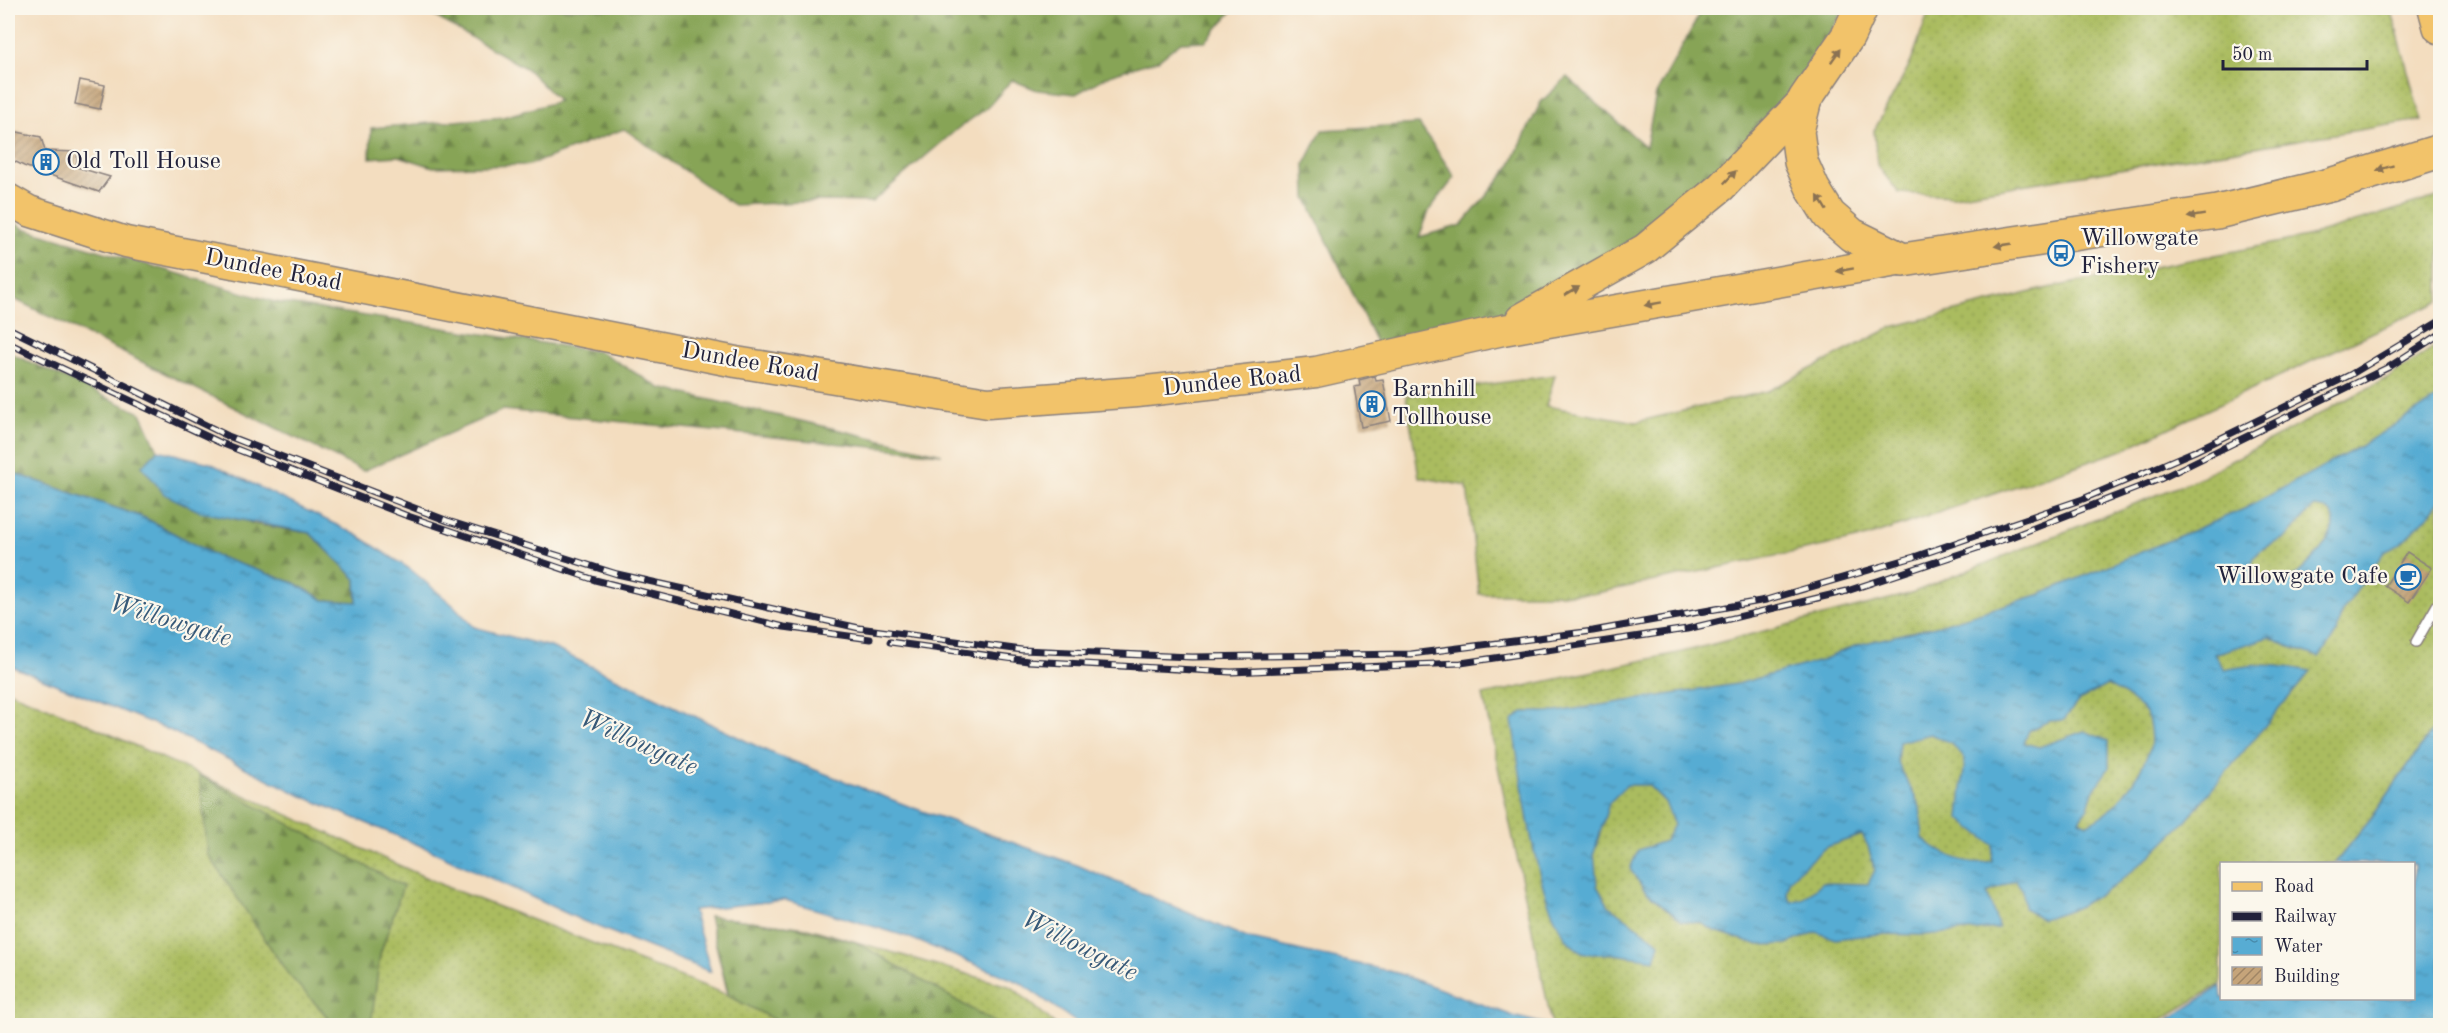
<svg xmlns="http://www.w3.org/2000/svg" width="2448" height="1033" viewBox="0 0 2448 1033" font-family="'Old Standard TT',serif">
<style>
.grass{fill:url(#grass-dots);stroke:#666f4d;stroke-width:1.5}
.forest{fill:url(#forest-firs);stroke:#546348;stroke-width:1.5}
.water{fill:url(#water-ripples);stroke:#3c6787;stroke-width:1.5;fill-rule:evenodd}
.building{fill:url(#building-hatch)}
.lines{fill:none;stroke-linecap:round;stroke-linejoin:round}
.lane-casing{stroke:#8a807d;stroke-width:12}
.primary-casing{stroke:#8a807d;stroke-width:33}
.highway-casing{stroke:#8a807d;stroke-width:36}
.lane{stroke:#fff;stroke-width:9}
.primary{stroke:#f2c36a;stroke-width:30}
.highway{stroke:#f2c36a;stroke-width:33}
.rail-casing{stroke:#22223b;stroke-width:7}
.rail{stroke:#fbf7ec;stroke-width:4.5;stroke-dasharray:14;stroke-linecap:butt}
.oneway{fill:#8a7252}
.labels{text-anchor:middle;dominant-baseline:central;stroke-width:4.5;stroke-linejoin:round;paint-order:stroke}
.poi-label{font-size:24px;fill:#22223b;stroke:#fbf7ec;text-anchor:start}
.street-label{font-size:24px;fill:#22223b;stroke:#fbf7ec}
.water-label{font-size:26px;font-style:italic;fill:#375978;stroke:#fbf7ec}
</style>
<defs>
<pattern id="grass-dots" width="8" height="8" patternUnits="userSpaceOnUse" patternTransform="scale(1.5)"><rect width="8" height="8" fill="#aabc5f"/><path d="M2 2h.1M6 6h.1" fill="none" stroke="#92a153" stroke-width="1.8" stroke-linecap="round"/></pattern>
<pattern id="forest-firs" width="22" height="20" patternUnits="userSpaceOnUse" patternTransform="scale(1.5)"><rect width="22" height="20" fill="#87a456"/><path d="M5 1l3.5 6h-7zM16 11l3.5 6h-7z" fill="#6e8548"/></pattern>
<pattern id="water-ripples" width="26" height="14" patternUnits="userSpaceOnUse" patternTransform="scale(1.5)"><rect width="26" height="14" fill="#57acd3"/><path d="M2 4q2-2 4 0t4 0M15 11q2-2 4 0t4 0" fill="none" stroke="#488cac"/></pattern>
<pattern id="building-hatch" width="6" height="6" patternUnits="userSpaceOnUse" patternTransform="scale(1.5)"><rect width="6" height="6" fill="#c5a47a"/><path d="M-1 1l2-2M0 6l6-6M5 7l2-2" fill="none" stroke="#a08565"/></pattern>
</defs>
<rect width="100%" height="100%" fill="#fbf7ec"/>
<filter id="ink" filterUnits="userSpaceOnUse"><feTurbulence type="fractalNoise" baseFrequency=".0167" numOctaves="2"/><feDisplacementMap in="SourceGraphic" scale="12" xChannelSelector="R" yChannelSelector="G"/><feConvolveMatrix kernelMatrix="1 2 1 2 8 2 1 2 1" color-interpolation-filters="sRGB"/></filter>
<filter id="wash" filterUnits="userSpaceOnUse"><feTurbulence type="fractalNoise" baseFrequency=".008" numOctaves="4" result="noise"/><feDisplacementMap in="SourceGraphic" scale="24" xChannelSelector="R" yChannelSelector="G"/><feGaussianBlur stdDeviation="1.35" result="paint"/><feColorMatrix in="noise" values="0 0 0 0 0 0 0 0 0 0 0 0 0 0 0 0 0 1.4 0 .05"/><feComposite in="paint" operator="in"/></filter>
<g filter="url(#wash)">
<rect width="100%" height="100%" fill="#f3ddbf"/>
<!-- grass -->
<path class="grass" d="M 1930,8 L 2317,8 L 2318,11 L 2346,8 L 2391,8 L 2421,120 L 1954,196 L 1899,193 L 1877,165 L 1874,131 L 1911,62 Z
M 2440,196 L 2440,301 L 2120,451 L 1867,537 L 1592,594 L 1479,594 L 1467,486 L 1419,477 L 1406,396 L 1555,375 L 1546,406 L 1636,422 L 1768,391 L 1892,327 L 2048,288 L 2306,237 Z
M 2440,343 L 2440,719 L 2371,819 L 2335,863 L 2222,864 L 2221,984 L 2152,1025 L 1552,1025 L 1483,695 L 1682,652 L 1909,594 L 2197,479 L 2389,377 Z
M 8,691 L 81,721 L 449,888 L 728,995 L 709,916 L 808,928 L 1012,987 L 1056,1025 L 8,1025 Z"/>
<!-- forest -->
<path class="forest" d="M 420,8 L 1235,8 L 1206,41 L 1181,42 L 1158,60 L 1112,74 L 1076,94 L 1037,90 L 1012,80 L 987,108 L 956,130 L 872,202 L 824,201 L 734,205 L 624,129 L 529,165 L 433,167 L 399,156 L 370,158 L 371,128 L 503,117 L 559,101 L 527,69 Z
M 1703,8 L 1845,8 L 1782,112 L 1683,207 L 1525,308 L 1378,346 L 1306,197 L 1305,164 L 1322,130 L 1419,124 L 1455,177 L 1430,209 L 1419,237 L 1462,225 L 1509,168 L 1541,102 L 1567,77 L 1646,147 L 1656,94 Z
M 8,219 L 23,228 L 275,302 L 601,352 L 660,388 L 942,454 L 503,410 L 363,471 L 8,296 Z
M 8,352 L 141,413 L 158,450 L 142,466 L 253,524 L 310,533 L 356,579 L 357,603 L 324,600 L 294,583 L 216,556 L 145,518 L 8,471 Z
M 199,775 L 403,886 L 380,955 L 371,1025 L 335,1025 L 288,974 L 208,854 Z
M 709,916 L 791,926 L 856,942 L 999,1025 L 784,1025 L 729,996 Z"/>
<!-- water -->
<path class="water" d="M 2440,396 L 2440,500 L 2432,512 L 2399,545 L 2384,552 L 2341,613 L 2337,633 L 2319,657 L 2290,647 L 2270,637 L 2214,654 L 2224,670 C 2259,662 2276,665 2311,671 L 2181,826 L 2150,856 L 2113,887 L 2076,908 L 2042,919 L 2024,908 L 2023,890 L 2015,880 L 1987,893 L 1999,928 L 1923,935 L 1878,934 L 1835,939 L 1816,932 L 1787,944 L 1759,945 L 1715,931 L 1701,923 L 1682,921 L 1645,891 L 1630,869 L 1638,850 L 1665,841 L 1674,825 L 1665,802 L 1648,785 L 1627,785 L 1609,803 L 1594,853 L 1597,886 L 1609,906 L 1660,943 L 1655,960 C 1641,958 1627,956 1614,954 C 1605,953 1590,956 1582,952 C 1536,932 1521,768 1512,721 L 1523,712 L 1556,712 L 1737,684 L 1820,661 L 1857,645 L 1939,625 L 2041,594 L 2244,509 L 2359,447 ZM 2315,507 C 2319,508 2326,508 2329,511 C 2349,525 2303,574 2288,580 C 2278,583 2269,583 2260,582 L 2252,574 C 2252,570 2252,563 2253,560 C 2258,548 2275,544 2285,538 C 2297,529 2302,515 2315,507 ZM 2107,685 C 2120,693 2139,702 2147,716 C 2150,722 2152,742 2150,748 C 2141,774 2114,815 2087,824 L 2079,820 L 2087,809 L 2094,789 L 2109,768 L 2109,741 L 2084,731 L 2039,747 L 2024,743 L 2029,730 L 2049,721 L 2064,720 L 2079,700 ZM 1930,734 L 1951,743 L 1965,759 L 1959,818 L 1993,845 L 1992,861 C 1967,867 1943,855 1923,839 L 1920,807 L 1897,761 L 1899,742 ZM 1862,835 L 1868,846 L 1875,870 L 1868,884 L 1822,883 L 1804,898 L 1791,902 L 1787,894 L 1789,881 L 1798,871 L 1826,847 Z
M 158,450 L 210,463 L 357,535 L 410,569 L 454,606 L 474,627 L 551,647 L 769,752 L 911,807 L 1077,865 L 1247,938 L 1397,973 L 1516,1017 L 1550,1025 L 1080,1025 L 1019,982 L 905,936 L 785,900 L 693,910 L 711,972 L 583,921 L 428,849 L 302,796 L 169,730 L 8,665 L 8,471 L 145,518 L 216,556 L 294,583 L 324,600 L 357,602 L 356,579 L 310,533 L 201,512 L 164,494 L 142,466 Z
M 2440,719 L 2440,1025 L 2160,1025 L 2221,986 L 2222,998 L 2414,998 L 2414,864 L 2335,863 L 2371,819 Z"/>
<g id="blocks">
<!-- building -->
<path class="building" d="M 80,80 L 105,85 L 100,109 L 75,104 Z
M 8,130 L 41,137 L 45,151 L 78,152 L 76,167 L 110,177 L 99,192 L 24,166 L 8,158 Z
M 1375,376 L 1376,381 L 1383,380 L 1391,421 L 1361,427 L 1354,387 L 1360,386 L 1359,380 Z
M 2407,552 L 2432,568 L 2409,602 L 2385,586 Z"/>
</g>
</g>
<g filter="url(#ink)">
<use href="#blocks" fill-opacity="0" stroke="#8a807d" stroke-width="1.5"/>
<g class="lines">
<!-- lane casing -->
<g class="lane-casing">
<path id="lane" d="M 2416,642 L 2440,600"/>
</g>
<!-- primary casing -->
<g class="primary-casing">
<path id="primary" d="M 8,199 L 29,211 L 126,242 L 736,362 L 988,403 L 1137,392 L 1316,372 L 1503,330 L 1903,260
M 1521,319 L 1645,249 L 1721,187 L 1805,99"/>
</g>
<!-- highway casing -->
<g class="highway-casing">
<path id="highway" d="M 1861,8 L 1848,36 L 1805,99 L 1797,131 L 1801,162 L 1813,189 L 1829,215 L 1852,235 L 1903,260 L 2217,212 L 2330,185 L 2440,151
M 2435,8 L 2440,27"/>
</g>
<!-- lane -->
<use href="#lane" class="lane"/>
<!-- primary -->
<use href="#primary" class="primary"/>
<!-- highway -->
<use href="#highway" class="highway"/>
<!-- rail casing -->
<g class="rail-casing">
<path id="rail" d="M 8,328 L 228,436 L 448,521 L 617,574 L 859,628 L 1022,650 L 1192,657 L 1411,654 L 1593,631 L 1766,600 L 1914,557 L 2083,499 L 2195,451 L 2350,375 L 2440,321
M 8,343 L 221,443 L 405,515 L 595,580 L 784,627 L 870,639
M 890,642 L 1028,661 L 1231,672 L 1461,663 L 1687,629 L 1847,591 L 2011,537 L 2160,479 L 2389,367 L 2440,334"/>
</g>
<!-- rail -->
<use href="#rail" class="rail"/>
</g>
<!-- one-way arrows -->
<defs><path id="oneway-solid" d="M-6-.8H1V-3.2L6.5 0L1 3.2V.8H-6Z" transform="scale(1.5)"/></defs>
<g class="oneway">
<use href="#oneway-solid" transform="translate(1836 55) rotate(-55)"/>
<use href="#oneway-solid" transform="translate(2385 168) rotate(163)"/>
<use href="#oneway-solid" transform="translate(1730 177) rotate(-46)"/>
<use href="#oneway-solid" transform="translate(1822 203) rotate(-121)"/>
<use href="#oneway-solid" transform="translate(2196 216) rotate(171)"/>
<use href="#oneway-solid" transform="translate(2003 245) rotate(171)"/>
<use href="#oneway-solid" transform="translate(1845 270) rotate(170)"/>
<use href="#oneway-solid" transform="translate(1572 291) rotate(-30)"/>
<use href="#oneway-solid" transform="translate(1653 304) rotate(170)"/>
</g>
</g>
<!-- icons -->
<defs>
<g id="building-ring" transform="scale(1.35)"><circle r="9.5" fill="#fbf7ec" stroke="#1f6fb2" stroke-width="1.5"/><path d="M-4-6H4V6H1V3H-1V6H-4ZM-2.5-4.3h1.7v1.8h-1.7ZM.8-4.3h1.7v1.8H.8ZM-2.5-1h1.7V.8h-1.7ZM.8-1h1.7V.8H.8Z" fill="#1f6fb2"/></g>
<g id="bus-ring" transform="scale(1.35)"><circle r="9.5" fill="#fbf7ec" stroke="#1f6fb2" stroke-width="1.5"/><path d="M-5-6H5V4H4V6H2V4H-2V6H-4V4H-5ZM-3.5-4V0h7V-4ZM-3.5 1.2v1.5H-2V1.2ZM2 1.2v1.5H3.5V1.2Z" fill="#1f6fb2"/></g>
<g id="cafe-ring" transform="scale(1.35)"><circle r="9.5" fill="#fbf7ec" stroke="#1f6fb2" stroke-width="1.5"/><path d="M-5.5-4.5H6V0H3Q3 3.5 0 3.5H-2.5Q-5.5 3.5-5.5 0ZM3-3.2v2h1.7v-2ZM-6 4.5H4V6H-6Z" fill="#1f6fb2"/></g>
</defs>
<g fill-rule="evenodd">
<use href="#building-ring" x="46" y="162"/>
<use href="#bus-ring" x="2061" y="253"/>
<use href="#building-ring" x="1372" y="404"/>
<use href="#cafe-ring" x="2408" y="577"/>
</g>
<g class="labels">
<!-- poi labels -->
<g class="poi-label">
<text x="66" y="162">Old Toll House</text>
<text x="2080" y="239">Willowgate<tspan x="2080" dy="28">Fishery</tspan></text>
<text x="1392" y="390">Barnhill<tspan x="1392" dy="28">Tollhouse</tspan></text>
<text x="2388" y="577" text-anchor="end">Willowgate Cafe</text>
</g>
<!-- street labels -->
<g class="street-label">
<text transform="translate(273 271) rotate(11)">Dundee Road</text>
<text transform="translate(750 363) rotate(10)">Dundee Road</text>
<text transform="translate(1232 382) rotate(-6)">Dundee Road</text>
</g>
<!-- water labels -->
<g class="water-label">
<text transform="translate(170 621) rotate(17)">Willowgate</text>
<text transform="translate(638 743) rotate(24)">Willowgate</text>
<text transform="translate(1079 946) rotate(27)">Willowgate</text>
</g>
</g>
<!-- margin -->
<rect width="2448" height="1033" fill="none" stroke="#fbf7ec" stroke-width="30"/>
<!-- legend -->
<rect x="2220" y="862" width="195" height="138" fill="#fbf7ec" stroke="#a4a2a5" stroke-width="1.5"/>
<rect x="2232" y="882" width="30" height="9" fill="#f2c36a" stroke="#a4a2a5" stroke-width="1.5"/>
<text x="2274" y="892" font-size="18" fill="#22223b">Road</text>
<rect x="2232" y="912" width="30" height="9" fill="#22223b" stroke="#a4a2a5" stroke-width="1.5"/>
<text x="2274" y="922" font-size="18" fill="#22223b">Railway</text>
<rect x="2232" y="937" width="30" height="18" fill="url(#water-ripples)" stroke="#a4a2a5" stroke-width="1.5"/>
<text x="2274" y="952" font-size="18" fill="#22223b">Water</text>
<rect x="2232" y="967" width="30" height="18" fill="url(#building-hatch)" stroke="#a4a2a5" stroke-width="1.5"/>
<text x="2274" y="982" font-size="18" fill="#22223b">Building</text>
<!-- scale -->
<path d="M2223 60v9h144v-9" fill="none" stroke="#22223b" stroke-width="3"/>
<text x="2232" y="60" font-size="18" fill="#22223b" stroke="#fbf7ec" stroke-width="4.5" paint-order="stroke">50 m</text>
</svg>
